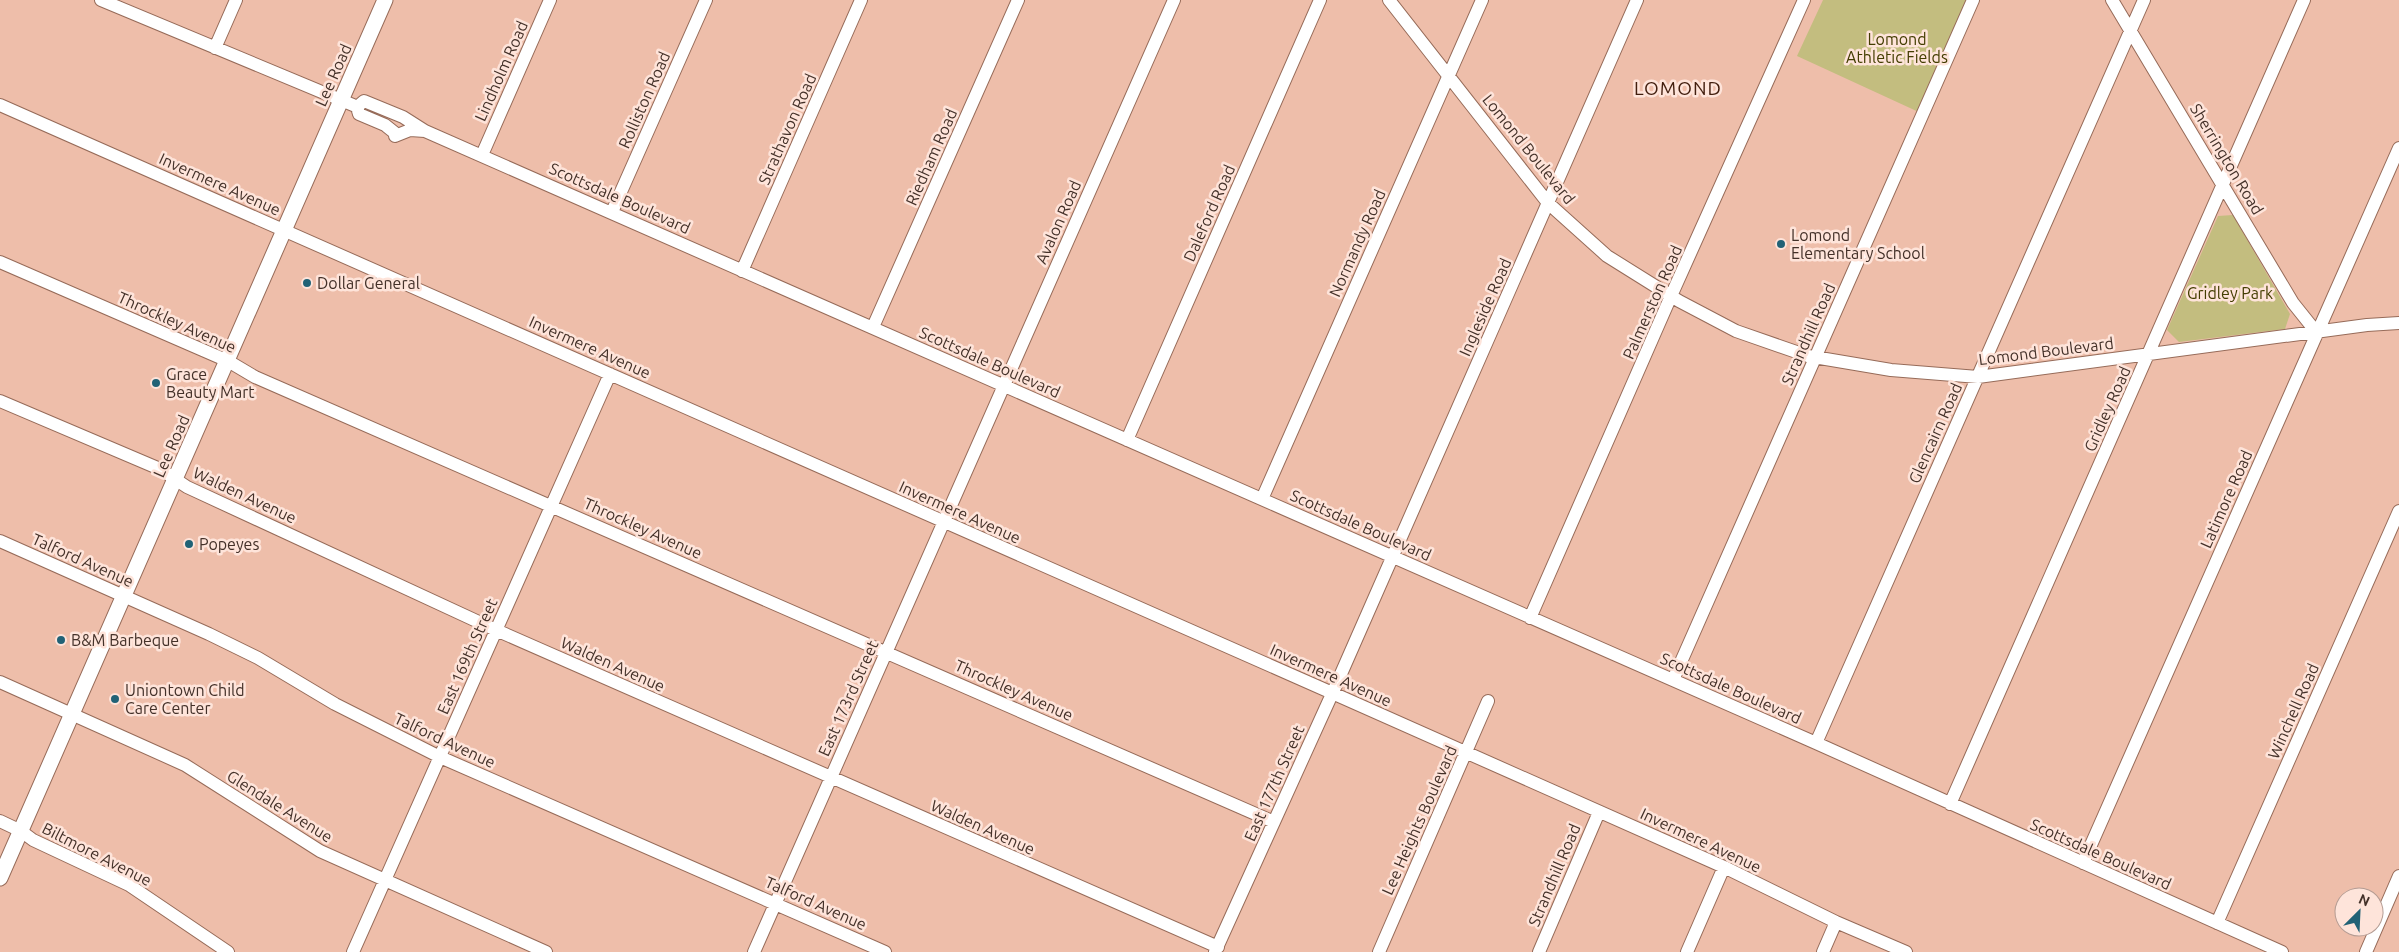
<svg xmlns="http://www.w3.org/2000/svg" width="2399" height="952" viewBox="0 0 2399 952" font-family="Ubuntu,sans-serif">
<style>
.green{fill:#c3bd7f}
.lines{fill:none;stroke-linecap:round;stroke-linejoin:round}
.minor-casing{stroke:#966b59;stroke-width:14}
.major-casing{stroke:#966b59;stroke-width:17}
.minor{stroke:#fff;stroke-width:12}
.major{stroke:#fff;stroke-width:15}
.poi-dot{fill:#216276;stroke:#fee4da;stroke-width:2}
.labels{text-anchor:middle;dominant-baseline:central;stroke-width:5;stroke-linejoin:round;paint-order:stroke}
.park-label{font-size:16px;fill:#433d01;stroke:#fee4da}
.street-label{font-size:16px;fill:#443129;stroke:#fee4da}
.poi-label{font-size:16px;fill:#443129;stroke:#fee4da;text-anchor:start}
.quarter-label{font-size:19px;letter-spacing:1px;fill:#421e0e;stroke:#fee4da}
</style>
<rect width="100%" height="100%" fill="#eebeaa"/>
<!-- green -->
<path class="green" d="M 1823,0 L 1968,0 L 1923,114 L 1797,56 Z
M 2233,215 L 2290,314 L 2285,329 L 2179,342 L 2167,330 L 2218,216 Z"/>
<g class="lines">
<!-- minor casing -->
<g class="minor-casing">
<path id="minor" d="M 101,0 L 353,105 L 357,107 L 359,114 L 385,125 L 395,133 L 395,136 L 410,130 L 425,131
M 1389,0 L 1548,203 L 1607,256 L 1679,301 L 1736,331 L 1808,356 L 1891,370 L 1978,377 L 2367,325 L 2399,323
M 2112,0 L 2293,303 L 2317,333
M 215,48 L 236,0
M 0,105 L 1321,688 L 1724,867 L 1836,922 L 1906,952
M 357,107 L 364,101 L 403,117 L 425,131 L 1816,743 L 2282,952
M 482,155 L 550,0
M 612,212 L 706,0
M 0,262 L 228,361 L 255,377 L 1274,822
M 742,271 L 861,0
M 873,327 L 1018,0
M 0,401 L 160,469 L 187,487 L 496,630 L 1218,947
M 1127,440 L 1320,0
M 1262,499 L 1482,0
M 0,541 L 209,634 L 258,658 L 335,704 L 440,757 L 885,952
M 1530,618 L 1671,296 L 1804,0
M 1673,680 L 1973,0
M 0,682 L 185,765 L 320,851 L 546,952
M 1816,743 L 2144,0
M 1950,804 L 2304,0
M 0,821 L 21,831 L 33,840 L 129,885 L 228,952
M 2083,863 L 2399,148
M 2217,923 L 2399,511
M 353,952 L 610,374
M 754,952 L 1174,0
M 1215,952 L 1337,683 L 1637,0
M 1379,952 L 1488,701
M 1539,952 L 1599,812
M 1687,952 L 1724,867
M 1823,952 L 1836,922
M 2366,952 L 2399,876"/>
</g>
<!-- major casing -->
<g class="major-casing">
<path id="major" d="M 0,878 L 385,0"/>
</g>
<!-- minor -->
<use href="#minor" class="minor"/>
<!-- major -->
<use href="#major" class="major"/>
</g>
<!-- markers -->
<g class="poi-dot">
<circle cx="1781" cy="244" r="5"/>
<circle cx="307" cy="283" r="5"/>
<circle cx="156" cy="383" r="5"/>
<circle cx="189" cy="544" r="5"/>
<circle cx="61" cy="640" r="5"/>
<circle cx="115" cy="699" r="5"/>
</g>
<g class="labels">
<!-- park labels -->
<g class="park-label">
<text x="1897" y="39">Lomond<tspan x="1897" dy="18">Athletic Fields</tspan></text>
<text x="2230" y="293">Gridley Park</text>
</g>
<!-- street labels -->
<g class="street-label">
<text transform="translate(501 71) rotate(-66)">Lindholm Road</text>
<text transform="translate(333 75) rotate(-66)">Lee Road</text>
<text transform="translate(644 100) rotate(-66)">Rolliston Road</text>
<text transform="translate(787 129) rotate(-66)">Strathavon Road</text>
<text transform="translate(1529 149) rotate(51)">Lomond Boulevard</text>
<text transform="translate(931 157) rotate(-66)">Riedham Road</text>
<text transform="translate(2227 159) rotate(59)">Sherrington Road</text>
<text transform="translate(220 184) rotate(24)">Invermere Avenue</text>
<text transform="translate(620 198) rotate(24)">Scottsdale Boulevard</text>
<text transform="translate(1209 213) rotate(-66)">Daleford Road</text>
<text transform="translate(1058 222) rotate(-66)">Avalon Road</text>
<text transform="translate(1357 243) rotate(-66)">Normandy Road</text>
<text transform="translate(1652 302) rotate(-66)">Palmerston Road</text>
<text transform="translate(1485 307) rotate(-66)">Ingleside Road</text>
<text transform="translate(177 322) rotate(24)">Throckley Avenue</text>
<text transform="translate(1808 334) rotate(-66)">Strandhill Road</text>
<text transform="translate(590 347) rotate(24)">Invermere Avenue</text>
<text transform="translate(2046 351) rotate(-7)">Lomond Boulevard</text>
<text transform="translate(990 362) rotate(24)">Scottsdale Boulevard</text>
<text transform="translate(2107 409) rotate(-66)">Gridley Road</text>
<text transform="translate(1935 433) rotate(-66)">Glencairn Road</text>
<text transform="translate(171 446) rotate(-66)">Lee Road</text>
<text transform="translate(245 495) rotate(25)">Walden Avenue</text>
<text transform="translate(2226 499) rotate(-66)">Latimore Road</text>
<text transform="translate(960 512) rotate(24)">Invermere Avenue</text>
<text transform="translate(1361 525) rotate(24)">Scottsdale Boulevard</text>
<text transform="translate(643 528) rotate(24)">Throckley Avenue</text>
<text transform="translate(83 560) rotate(24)">Talford Avenue</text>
<text transform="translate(467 656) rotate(-66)">East 169th Street</text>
<text transform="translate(613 664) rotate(24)">Walden Avenue</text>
<text transform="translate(1331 675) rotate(24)">Invermere Avenue</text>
<text transform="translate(1731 688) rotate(24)">Scottsdale Boulevard</text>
<text transform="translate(1014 690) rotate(24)">Throckley Avenue</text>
<text transform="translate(848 698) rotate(-66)">East 173rd Street</text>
<text transform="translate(2293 711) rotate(-66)">Winchell Road</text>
<text transform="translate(445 740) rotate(25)">Talford Avenue</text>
<text transform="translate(1274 783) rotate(-66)">East 177th Street</text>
<text transform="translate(280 806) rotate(32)">Glendale Avenue</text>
<text transform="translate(1419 820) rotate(-66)">Lee Heights Boulevard</text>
<text transform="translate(983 827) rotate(24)">Walden Avenue</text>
<text transform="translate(1701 840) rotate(25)">Invermere Avenue</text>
<text transform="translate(97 854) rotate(27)">Biltmore Avenue</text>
<text transform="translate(2101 854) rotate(24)">Scottsdale Boulevard</text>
<text transform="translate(1554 875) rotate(-67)">Strandhill Road</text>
<text transform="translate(816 903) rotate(24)">Talford Avenue</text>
</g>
<!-- poi labels -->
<g class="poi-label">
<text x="1791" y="235">Lomond<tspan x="1791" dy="18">Elementary School</tspan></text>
<text x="317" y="283">Dollar General</text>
<text x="166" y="374">Grace<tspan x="166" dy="18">Beauty Mart</tspan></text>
<text x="199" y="544">Popeyes</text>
<text x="71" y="640">B&amp;M Barbeque</text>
<text x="125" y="690">Uniontown Child<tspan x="125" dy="18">Care Center</tspan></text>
</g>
<!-- quarter labels -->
<g class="quarter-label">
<text x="1678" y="88">LOMOND</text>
</g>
</g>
<!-- north arrow -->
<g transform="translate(2359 912) rotate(24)"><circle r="24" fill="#fee4da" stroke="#b49c93"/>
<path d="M0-4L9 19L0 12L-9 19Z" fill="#216276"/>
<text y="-8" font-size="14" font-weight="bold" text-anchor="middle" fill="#443129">N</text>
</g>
</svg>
